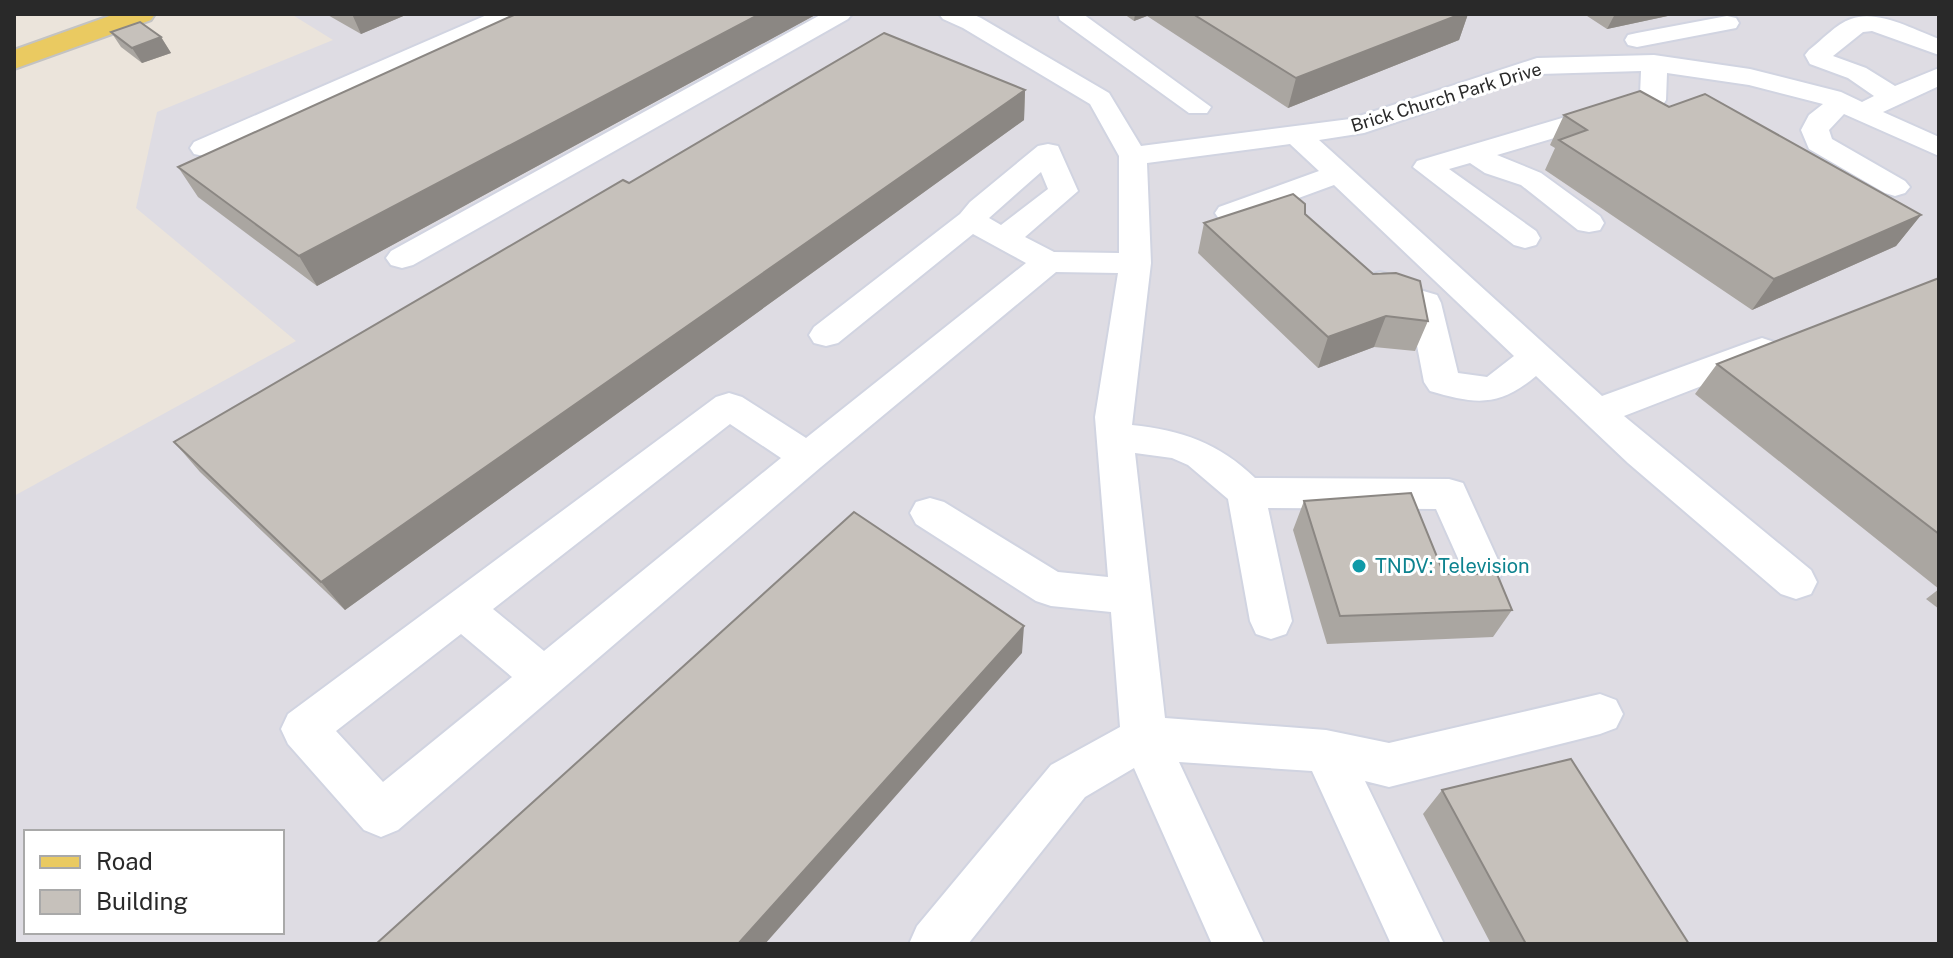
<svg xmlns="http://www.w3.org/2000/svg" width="1953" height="958" viewBox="0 0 1953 958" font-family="'Public Sans',sans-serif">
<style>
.industrial{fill:#dedce3;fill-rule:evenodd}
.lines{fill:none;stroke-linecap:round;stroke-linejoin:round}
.minor-casing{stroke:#d1d4e1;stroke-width:4}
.major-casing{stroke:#c3c3c3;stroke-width:4}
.minor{fill:#fff;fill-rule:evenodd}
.major{fill:#eaca61;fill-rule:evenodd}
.wall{fill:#aaa6a1}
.shaded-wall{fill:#8b8783}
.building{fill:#c6c1bb;stroke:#8b8783;stroke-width:2}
.culture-dot{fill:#0f9aa8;stroke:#fff;stroke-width:3}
.labels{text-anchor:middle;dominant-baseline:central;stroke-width:6;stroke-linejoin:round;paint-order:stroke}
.far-street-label{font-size:18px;fill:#292929;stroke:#fff}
.culture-label{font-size:20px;fill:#0d838f;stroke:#fff;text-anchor:start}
</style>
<rect width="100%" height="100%" fill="#ebe4db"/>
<!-- industrial -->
<path class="industrial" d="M 291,14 L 1939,14 L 1939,944 L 14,944 L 14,496 L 296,341 L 136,208 L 157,112 L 333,40 ZM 26,832 L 282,832 L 282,932 L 26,932 Z"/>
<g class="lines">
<!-- minor casing -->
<g class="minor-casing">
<path id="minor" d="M 489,14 L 521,14 L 517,19 L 214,154 L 204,156 L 194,154 L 190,148 L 194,142 Z
M 822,14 L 852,14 L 848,19 L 413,265 L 402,268 L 391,265 L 386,258 L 391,251 Z
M 939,14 L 972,14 L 981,18 L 1109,93 L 1141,146 L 1350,119 L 1537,58 L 1654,55 L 1750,69 L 1841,92 L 1862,102 L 1874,96 L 1848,78 L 1810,64 L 1805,55 L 1809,50 C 1822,40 1836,24 1851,19 C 1878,9 1914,30 1939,39 L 1939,55 L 1872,31 L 1863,32 L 1833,56 L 1866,68 L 1895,86 L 1939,68 L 1939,86 L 1883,112 L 1939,137 L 1939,156 L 1844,114 L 1829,130 L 1832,139 L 1905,181 L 1910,187 L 1905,193 L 1895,196 L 1885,193 L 1809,149 L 1801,130 L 1809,115 L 1823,104 L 1749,85 L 1667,73 L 1666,100 L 1662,106 L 1497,155 L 1541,173 L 1600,216 L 1604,223 L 1600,230 L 1589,232 L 1578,230 L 1521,185 L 1485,173 L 1470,163 L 1449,169 L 1536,231 L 1540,238 L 1536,245 L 1525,248 L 1514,245 L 1413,167 L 1417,161 L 1640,95 L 1641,71 L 1540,74 L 1364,133 L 1319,140 L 1602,396 L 1750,342 L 1762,338 L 1774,342 L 1779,350 L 1774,358 L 1624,416 L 1811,570 L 1817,582 L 1811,594 L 1796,599 L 1781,594 L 1628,463 L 1536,376 C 1498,408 1475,404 1430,391 L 1424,382 L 1410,309 L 1381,299 L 1364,282 L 1369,275 L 1380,272 L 1391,275 L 1403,285 L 1437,295 L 1441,303 L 1458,373 L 1487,377 L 1514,356 L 1334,185 L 1241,219 L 1230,222 L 1219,219 L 1215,213 L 1219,207 L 1319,171 L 1290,144 L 1147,163 L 1151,263 L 1132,425 C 1181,430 1219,443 1255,478 L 1449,479 L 1463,483 L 1503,571 L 1497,583 L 1483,588 L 1469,583 L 1436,509 L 1268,508 L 1292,621 L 1286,634 L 1271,639 L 1256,634 L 1250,621 L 1228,499 L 1188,465 L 1172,458 L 1135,453 L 1165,718 L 1326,730 L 1389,743 L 1600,694 L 1616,700 L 1623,714 L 1616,728 L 1600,734 L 1389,787 L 1365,781 L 1444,944 L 1391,944 L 1312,771 L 1179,762 L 1264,944 L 1212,944 L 1134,768 L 1085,797 L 968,944 L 909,944 L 917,926 L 1051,765 L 1120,727 L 1111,612 L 1051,606 L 1036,601 L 916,524 L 910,513 L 916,502 L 930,498 L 944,502 L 1058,572 L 1108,577 L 1095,417 L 1118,273 L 1056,272 L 821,467 L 398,830 L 381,837 L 364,830 L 288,744 L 281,729 L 288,714 L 716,397 L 729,393 L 742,397 L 806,438 L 1026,263 L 973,234 L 838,343 L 826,346 L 814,343 L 809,335 L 814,327 L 960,214 L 970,202 L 1038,146 L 1048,144 L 1058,146 L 1078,191 L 1025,237 L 1054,252 L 1119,253 L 1119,156 L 1090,104 L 963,28 L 943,19 ZM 1041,172 L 1048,189 L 1001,225 L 989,218 ZM 730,424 L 781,458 L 544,651 L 493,609 ZM 461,634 L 512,677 L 383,782 L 336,731 Z
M 1058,14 L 1083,14 L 1211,107 L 1207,113 L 1189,113 L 1060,20 Z
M 1727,16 L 1736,18 L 1739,23 L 1736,28 L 1637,47 L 1628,45 L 1625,40 L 1628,35 L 1637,33 Z"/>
</g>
<!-- major casing -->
<g class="major-casing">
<path id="major" d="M 115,14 L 155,14 L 151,20 L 14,69 L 14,50 Z"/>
</g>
<!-- minor -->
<use href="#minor" class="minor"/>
<!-- major -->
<use href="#major" class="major"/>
</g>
<!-- wall -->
<path class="wall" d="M 326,14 L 408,14 L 361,34 Z
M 516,14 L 817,14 L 317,286 L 198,197 L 178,167 Z
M 1124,14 L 1468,14 L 1459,40 L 1288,108 L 1147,16 L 1134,21 Z
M 1584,14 L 1677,14 L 1607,29 Z
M 111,32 L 161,37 L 171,53 L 142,63 L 121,47 Z
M 1025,90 L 1024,120 L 345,610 L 200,472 L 174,442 L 629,183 Z
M 1669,107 L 1921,215 L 1896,246 L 1752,310 L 1545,170 L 1555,148 L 1550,145 L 1564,115 Z
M 1305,214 L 1428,321 L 1415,351 L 1374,347 L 1318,368 L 1198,253 L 1204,223 Z
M 1939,278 L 1939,609 L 1926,599 L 1939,589 L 1695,394 L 1717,364 Z
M 1304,501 L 1444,574 L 1512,610 L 1493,637 L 1327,644 L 1293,530 Z
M 1442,790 L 1689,944 L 1491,944 L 1423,814 Z"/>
<!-- shaded-wall -->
<path class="shaded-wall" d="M 352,14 L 408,14 L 361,34 Z
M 760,14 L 817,14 L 317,286 L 299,256 Z
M 1135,14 L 1147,14 L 1147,16 L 1134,21 Z
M 1461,14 L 1468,14 L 1459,40 L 1288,108 L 1296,78 Z
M 1615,14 L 1677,14 L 1607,29 Z
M 161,37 L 171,53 L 142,63 L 132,48 Z
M 1025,90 L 1024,120 L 345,610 L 321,582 Z
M 1921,215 L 1896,246 L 1752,310 L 1774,279 Z
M 1386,316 L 1374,347 L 1318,368 L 1328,337 Z
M 1024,626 L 1022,653 L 765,944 L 738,944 Z"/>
<!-- building -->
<path class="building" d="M 516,14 L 760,14 L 299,256 L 178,167 Z
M 1193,14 L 1461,14 L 1296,78 Z
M 140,22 L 161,37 L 132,48 L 111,32 Z
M 884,33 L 1025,90 L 321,582 L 174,442 L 623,180 L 629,183 Z
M 1640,91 L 1669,107 L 1705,94 L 1921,215 L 1774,279 L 1559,140 L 1587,130 L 1564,115 Z
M 1293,194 L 1305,204 L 1305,214 L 1373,274 L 1396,273 L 1420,281 L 1428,321 L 1386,316 L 1328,337 L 1204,223 Z
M 1939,278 L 1939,534 L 1717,364 Z
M 1411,493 L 1444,574 L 1497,574 L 1512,610 L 1340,616 L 1304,501 Z
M 854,512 L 1024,626 L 738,944 L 376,944 Z
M 1571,759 L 1689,944 L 1526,944 L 1442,790 Z"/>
<!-- markers -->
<circle class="culture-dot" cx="1359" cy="566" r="8"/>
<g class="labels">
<!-- far-street labels -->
<g class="far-street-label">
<text transform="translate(1446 97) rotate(-17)">Brick Church Park Drive</text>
</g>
<!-- culture labels -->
<g class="culture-label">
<text x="1375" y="566">TNDV: Television</text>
</g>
</g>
<!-- border -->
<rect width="1953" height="958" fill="none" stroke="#292929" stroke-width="32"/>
<!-- legend -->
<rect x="24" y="830" width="260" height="104" fill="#ffffff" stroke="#a9a9a9" stroke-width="2"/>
<rect x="40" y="856" width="40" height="12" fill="#eaca61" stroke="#a9a9a9" stroke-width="2"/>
<text x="96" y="870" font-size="24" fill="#292929">Road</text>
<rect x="40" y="890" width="40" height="24" fill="#c6c1bb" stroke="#a9a9a9" stroke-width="2"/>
<text x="96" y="910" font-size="24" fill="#292929">Building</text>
</svg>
